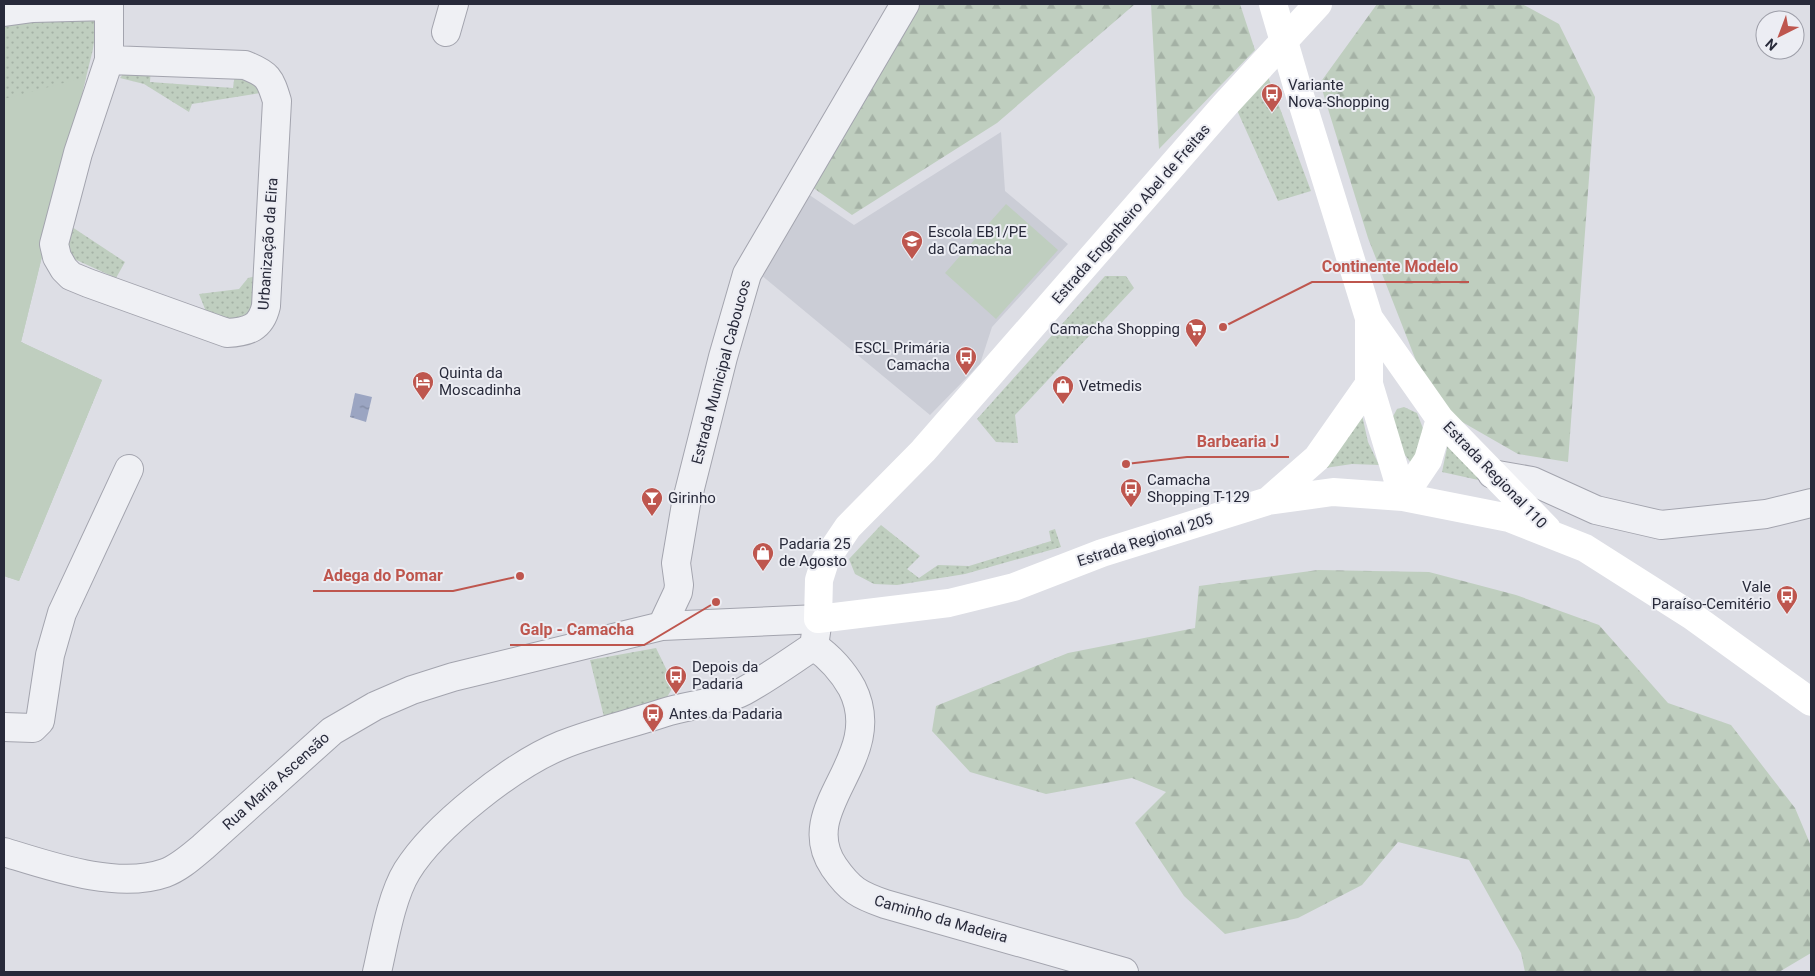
<svg xmlns="http://www.w3.org/2000/svg" width="1815" height="976" viewBox="0 0 1815 976" font-family="Roboto,sans-serif">
<style>
.built{fill:#cbcdd6}
.grass{fill:url(#grass-dots)}
.forest{fill:url(#forest-firs)}
.garden{fill:#bfcebf}
.water{fill:url(#water-ripples)}
.lines{fill:none;stroke-linecap:round;stroke-linejoin:round}
.street-casing{stroke:#a3a4ae;stroke-width:30}
.street{stroke:#eff0f4;stroke-width:28}
.secondary{stroke:#fff;stroke-width:28}
.secondary-bridge{stroke:#fff;stroke-width:28}
.labels{text-anchor:middle;dominant-baseline:central;stroke-width:4;stroke-linejoin:round;paint-order:stroke}
.poi-label{font-size:15px;fill:#282a3a;stroke:#ecedf3;text-anchor:start}
.street-label{font-size:15px;fill:#282a3a;stroke:#ecedf3}
.leader{fill:none;stroke:#be564e;stroke-width:2}
.callout-dot{fill:#be564e;stroke:#ecedf3;stroke-width:2}
.callout-label{font-size:16px;text-anchor:middle;font-weight:bold;fill:#be564e;stroke:#ecedf3;stroke-width:4;stroke-linejoin:round;paint-order:stroke}
</style>
<defs>
<pattern id="grass-dots" width="8" height="8" patternUnits="userSpaceOnUse" patternTransform="scale(1.25)"><rect width="8" height="8" fill="#bfcebf"/><path d="M2 2h.1M6 6h.1" fill="none" stroke="#a4b1a5" stroke-width="1.8" stroke-linecap="round"/></pattern>
<pattern id="forest-firs" width="22" height="20" patternUnits="userSpaceOnUse" patternTransform="scale(1.25)"><rect width="22" height="20" fill="#bfcebf"/><path d="M5 1l3.5 6h-7zM16 11l3.5 6h-7z" fill="#a4b1a5"/></pattern>
<pattern id="water-ripples" width="26" height="14" patternUnits="userSpaceOnUse" patternTransform="scale(1.25)"><rect width="26" height="14" fill="#9ba5c2"/><path d="M2 4q2-2 4 0t4 0M15 11q2-2 4 0t4 0" fill="none" stroke="#7e879f"/></pattern>
</defs>
<rect width="100%" height="100%" fill="#dddee5"/>
<!-- built -->
<path class="built" d="M 1001,132 L 1005,191 L 1068,244 L 992,327 L 980,364 L 930,415 L 761,275 L 805,192 L 854,225 Z"/>
<!-- grass -->
<path class="grass" d="M 4,16 L 97,18 L 93,49 L 21,342 L 102,380 L 19,581 L 4,576 Z
M 151,67 L 150,82 L 233,88 L 235,73 L 267,92 L 192,104 L 189,112 L 144,84 L 120,78 L 124,73 Z
M 1267,74 L 1311,191 L 1278,201 L 1236,108 Z
M 69,225 L 125,262 L 116,278 L 72,258 L 66,249 Z
M 256,276 L 254,307 C 236,326 230,325 207,314 L 199,294 L 239,289 L 248,278 Z
M 1105,276 L 1126,276 L 1134,288 L 1015,415 L 1018,443 L 996,442 L 977,419 Z
M 1404,407 L 1417,413 L 1424,431 L 1412,464 L 1401,450 L 1390,422 L 1397,409 Z
M 1362,415 L 1368,442 L 1379,465 L 1352,464 L 1325,468 Z
M 1448,443 L 1483,481 L 1442,472 Z
M 881,525 L 920,556 L 907,569 L 919,578 L 938,565 L 969,566 L 1051,541 L 1049,531 L 1055,529 L 1061,547 L 965,574 L 897,585 L 874,584 L 855,574 L 849,559 Z
M 656,648 L 674,685 L 666,699 L 605,721 L 590,660 Z"/>
<!-- forest -->
<path class="forest" d="M 917,4 L 1135,4 L 997,123 L 852,215 L 812,187 Z
M 1151,4 L 1240,4 L 1255,50 L 1159,149 Z
M 1377,4 L 1522,4 L 1559,24 L 1595,97 L 1568,462 L 1518,454 L 1457,419 L 1422,376 L 1368,238 L 1320,83 Z
M 1318,570 L 1429,572 L 1516,595 L 1599,625 L 1668,703 L 1731,725 L 1795,808 L 1811,846 L 1811,953 L 1779,972 L 1525,972 L 1521,953 L 1469,860 L 1398,842 L 1362,885 L 1298,918 L 1225,934 L 1184,896 L 1135,823 L 1166,792 L 1132,778 L 1046,794 L 970,772 L 932,731 L 936,706 L 1068,653 L 1195,628 L 1199,586 Z"/>
<!-- garden -->
<path class="garden" d="M 86,77 L 21,342 L 102,380 L 19,581 L 4,576 L 4,99 Z
M 1006,204 L 1058,250 L 996,319 L 945,273 Z"/>
<!-- water -->
<path class="water" d="M 355,393 L 372,397 L 366,422 L 350,417 Z"/>
<g class="lines">
<!-- street casing -->
<g class="street-casing">
<path id="street" d="M 109,4 L 109,60 L 78,153 L 54,244 L 57,257 L 64,269 L 71,276 L 88,283 L 227,333 C 248,332 261,328 266,306 L 277,101 C 270,78 268,74 245,65 L 109,60
M 4,12 L 33,8 L 109,6
M 446,32 L 454,4
M 1492,474 L 1532,481 L 1596,510 L 1661,525 L 1766,514 L 1811,503
M 662,626 L 678,592 L 679,585 L 676,563 L 686,504 L 723,357 L 747,274 L 905,4
M 814,646 C 831,658 842,670 852,688 C 888,759 793,807 834,867 C 850,890 859,895 885,904 L 1124,972
M 4,727 L 33,728 L 40,721 L 50,655 L 62,613 L 129,469
M 4,852 C 50,866 117,890 165,873 C 179,868 191,857 203,847 L 332,731 L 375,706 L 412,690 L 453,677 L 662,626 L 818,619 L 814,646 C 791,661 768,678 744,691 C 719,704 689,704 663,713 C 630,724 594,732 562,745 C 513,765 435,826 407,871 C 391,897 384,942 377,972"/>
</g>
<!-- street -->
<use href="#street" class="street"/>
<!-- secondary -->
<path class="secondary" d="M 1318,4 L 1225,105 L 923,451 L 848,527 L 825,561 L 819,580 L 818,619 L 949,603 L 1014,587 L 1102,553 L 1268,501 L 1333,492 L 1403,497 L 1509,518 L 1585,548 L 1692,616 L 1811,702
M 1297,86 L 1369,318 L 1369,384 L 1403,497
M 1369,318 L 1440,419 L 1547,529
M 1403,497 L 1428,460 L 1440,419
M 1268,501 L 1317,458 L 1369,384"/>
<!-- secondary-bridge -->
<path class="secondary-bridge" d="M 1273,4 L 1297,86"/>
</g>
<!-- icons -->
<defs>
<g id="bus-pin" transform="scale(1.125)"><path d="M0 17L-7.5 6A9.5 9.5 0 1 1 7.5 6Z" fill="#be564e" stroke="#ecedf3"/><path d="M-5-6H5V4H4V6H2V4H-2V6H-4V4H-5ZM-3.5-4V0h7V-4ZM-3.5 1.2v1.5H-2V1.2ZM2 1.2v1.5H3.5V1.2Z" fill="#fff"/></g>
<g id="school-pin" transform="scale(1.125)"><path d="M0 17L-7.5 6A9.5 9.5 0 1 1 7.5 6Z" fill="#be564e" stroke="#ecedf3"/><path d="M0-5L7-2L0 1L-7-2ZM-4 1L0 2.5L4 1V4Q0 6-4 4Z" fill="#fff"/></g>
<g id="supermarket-pin" transform="scale(1.125)"><path d="M0 17L-7.5 6A9.5 9.5 0 1 1 7.5 6Z" fill="#be564e" stroke="#ecedf3"/><path d="M-6-5.5h2.5l.6 2H6L4.5 2H-2.5L-4.4-4H-6ZM-1.5 3.2a1.3 1.3 0 1 0 .1 0ZM3 3.2a1.3 1.3 0 1 0 .1 0Z" fill="#fff"/></g>
<g id="hotel-pin" transform="scale(1.125)"><path d="M0 17L-7.5 6A9.5 9.5 0 1 1 7.5 6Z" fill="#be564e" stroke="#ecedf3"/><path d="M-6-4.5h1.5V1H6V5H4.5V3h-9V5H-6ZM-4 0a1.8 1.8 0 1 1 3.6 0ZM.5 0V-2.5h3Q6-2.5 6 0Z" fill="#fff"/></g>
<g id="shop-pin" transform="scale(1.125)"><path d="M0 17L-7.5 6A9.5 9.5 0 1 1 7.5 6Z" fill="#be564e" stroke="#ecedf3"/><path d="M-5-2.5h2.3a2.7 3.5 0 0 1 5.4 0H5L5.5 6h-11ZM-1.5-2.5h3a1.5 2.3 0 0 0-3 0Z" fill="#fff"/></g>
<g id="bar-pin" transform="scale(1.125)"><path d="M0 17L-7.5 6A9.5 9.5 0 1 1 7.5 6Z" fill="#be564e" stroke="#ecedf3"/><path d="M-6-5H6L.8 .8V4.5H3.5V6h-7V4.5H-.8V.8Z" fill="#fff"/></g>
</defs>
<g fill-rule="evenodd">
<use href="#bus-pin" x="1272" y="94"/>
<use href="#school-pin" x="912" y="241"/>
<use href="#supermarket-pin" x="1196" y="329"/>
<use href="#bus-pin" x="966" y="357"/>
<use href="#hotel-pin" x="423" y="382"/>
<use href="#shop-pin" x="1063" y="386"/>
<use href="#bus-pin" x="1131" y="489"/>
<use href="#bar-pin" x="652" y="498"/>
<use href="#shop-pin" x="763" y="553"/>
<use href="#bus-pin" x="1787" y="596"/>
<use href="#bus-pin" x="676" y="676"/>
<use href="#bus-pin" x="653" y="714"/>
</g>
<g class="labels">
<!-- poi labels -->
<g class="poi-label">
<text x="1288" y="85">Variante<tspan x="1288" dy="17">Nova-Shopping</tspan></text>
<text x="928" y="232">Escola EB1/PE<tspan x="928" dy="17">da Camacha</tspan></text>
<text x="1180" y="329" text-anchor="end">Camacha Shopping</text>
<text x="950" y="348" text-anchor="end">ESCL Primária<tspan x="950" dy="17">Camacha</tspan></text>
<text x="439" y="373">Quinta da<tspan x="439" dy="17">Moscadinha</tspan></text>
<text x="1079" y="386">Vetmedis</text>
<text x="1147" y="480">Camacha<tspan x="1147" dy="17">Shopping T-129</tspan></text>
<text x="668" y="498">Girinho</text>
<text x="779" y="544">Padaria 25<tspan x="779" dy="17">de Agosto</tspan></text>
<text x="1771" y="587" text-anchor="end">Vale<tspan x="1771" dy="17">Paraíso-Cemitério</tspan></text>
<text x="692" y="667">Depois da<tspan x="692" dy="17">Padaria</tspan></text>
<text x="669" y="714">Antes da Padaria</text>
</g>
<!-- street labels -->
<g class="street-label">
<text transform="translate(1131 214) rotate(-49)">Estrada Engenheiro Abel de Freitas</text>
<text transform="translate(268 244) rotate(-86)">Urbanização da Eira</text>
<text transform="translate(721 372) rotate(-75)">Estrada Municipal Caboucos</text>
<text transform="translate(1495 475) rotate(46)">Estrada Regional 110</text>
<text transform="translate(1145 540) rotate(-18)">Estrada Regional 205</text>
<text transform="translate(276 781) rotate(-42)">Rua Maria Ascensão</text>
<text transform="translate(941 919) rotate(16)">Caminho da Madeira</text>
</g>
</g>
<!-- callouts -->
<path class="leader" d="M1223 327L1312 282H1469M1126 464L1187 457H1289M520 576L453 591H313M716 602L644 645H510"/>
<g class="callout-dot">
<circle cx="1223" cy="327" r="5"/>
<circle cx="1126" cy="464" r="5"/>
<circle cx="520" cy="576" r="5"/>
<circle cx="716" cy="602" r="5"/>
</g>
<g class="callout-label">
<text x="1390" y="272">Continente Modelo</text>
<text x="1238" y="447">Barbearia J</text>
<text x="383" y="581">Adega do Pomar</text>
<text x="577" y="635">Galp - Camacha</text>
</g>
<!-- border -->
<rect width="1815" height="976" fill="none" stroke="#282a3a" stroke-width="10"/>
<!-- north arrow -->
<g transform="translate(1780 35) rotate(222)"><circle r="24" fill="#ecedf3" stroke="#9e9fa9"/>
<path d="M0-4L9 19L0 12L-9 19Z" fill="#be564e"/>
<text y="-8" font-size="14" font-weight="bold" text-anchor="middle" fill="#282a3a">N</text>
</g>
</svg>
